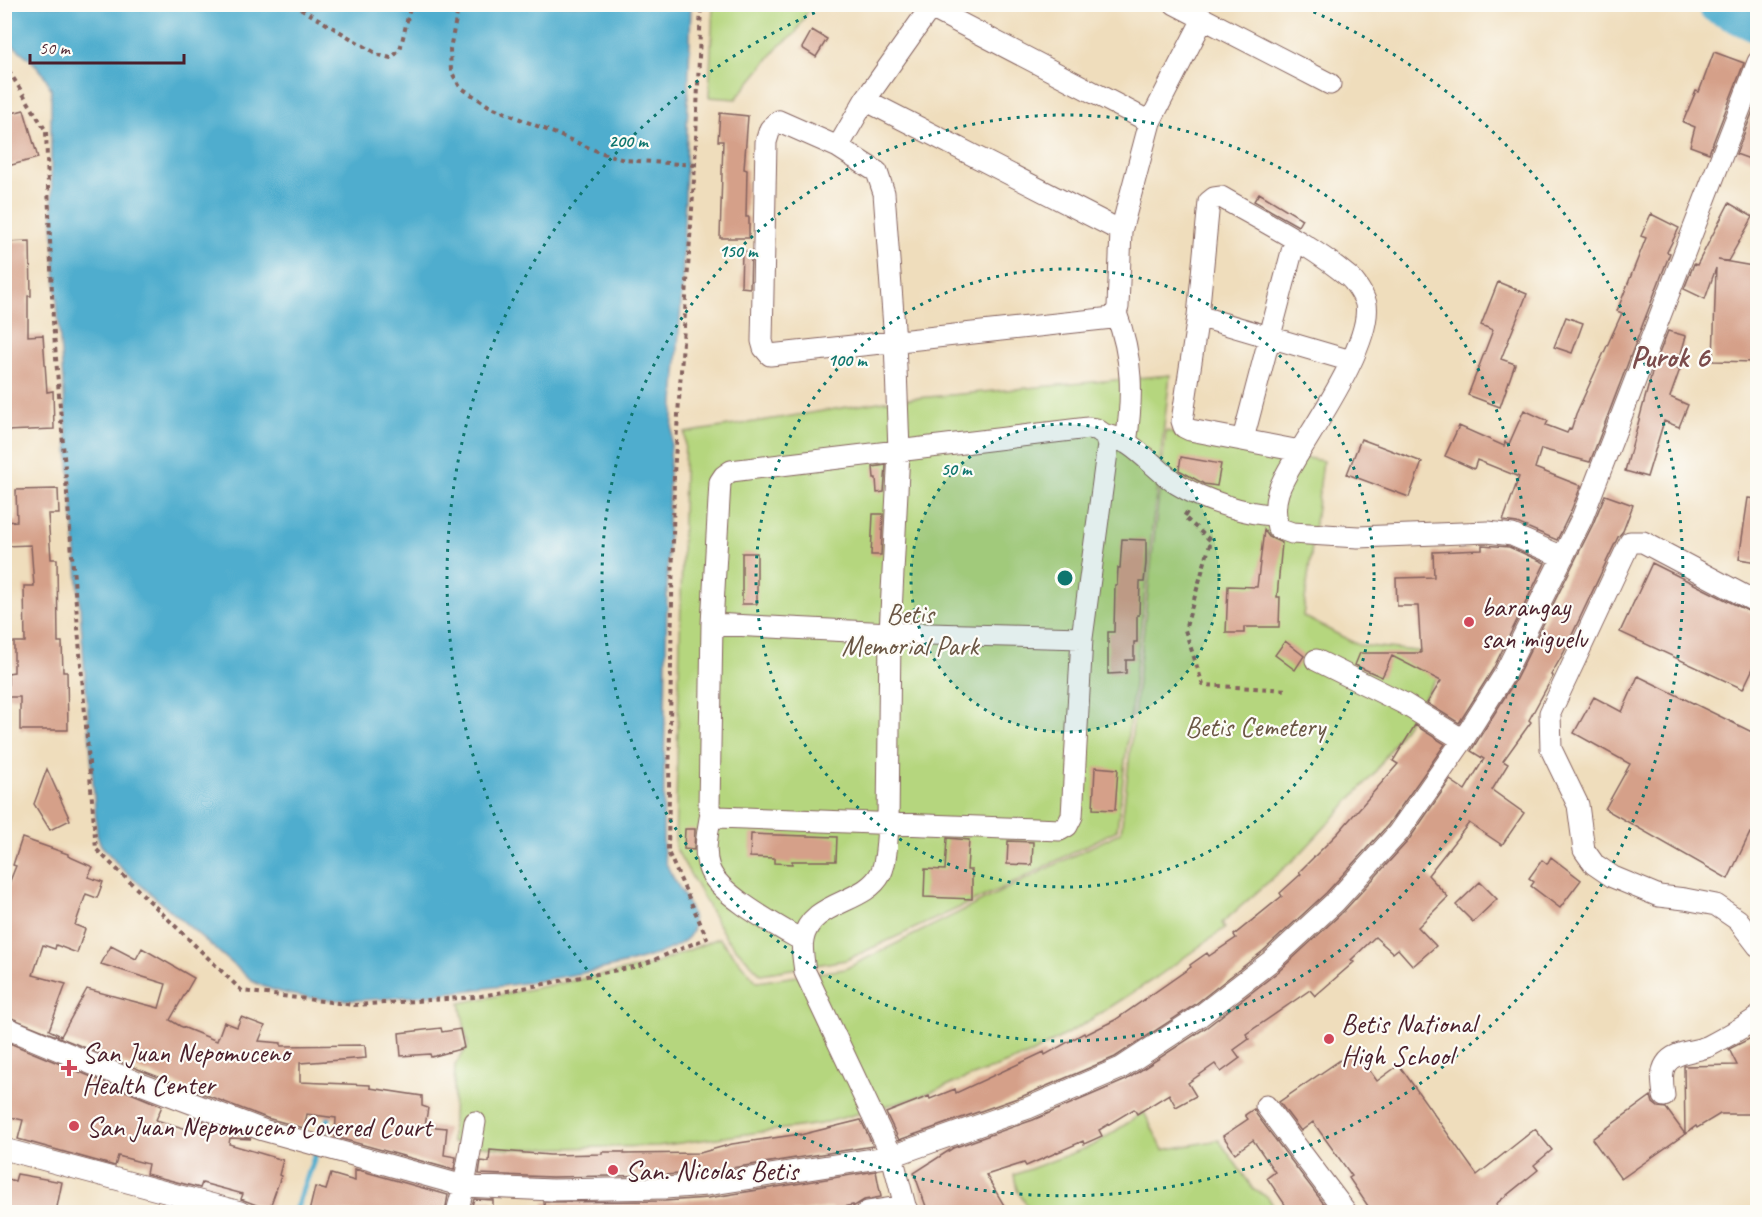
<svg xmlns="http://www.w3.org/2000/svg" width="1762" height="1217" viewBox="0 0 1762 1217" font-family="Caveat,sans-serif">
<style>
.green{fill:#b5d67e;stroke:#807a54;stroke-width:1.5}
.water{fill:#50adce;stroke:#4d667c;stroke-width:1.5}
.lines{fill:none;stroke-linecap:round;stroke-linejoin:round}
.stream{stroke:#50adce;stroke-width:6}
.river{stroke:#50adce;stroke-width:38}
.building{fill:#d5a089}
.minor-casing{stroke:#84625e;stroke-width:23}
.path{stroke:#84625e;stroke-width:4;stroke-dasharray:4.5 4.5;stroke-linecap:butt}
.minor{stroke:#fff;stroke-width:21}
.ring{fill:none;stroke:#0f766e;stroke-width:3;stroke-dasharray:3 6}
.poi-dot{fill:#d1495b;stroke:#fdfcf7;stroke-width:2}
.labels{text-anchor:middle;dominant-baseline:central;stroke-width:4.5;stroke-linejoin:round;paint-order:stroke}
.poi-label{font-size:28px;fill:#4a1f2b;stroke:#fdfcf7;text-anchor:start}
.park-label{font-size:28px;fill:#6a5644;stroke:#fdfcf7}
.neighbourhood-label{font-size:30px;font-weight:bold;fill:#7b4c4c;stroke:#fdfcf7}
.centre{fill:#0f766e;stroke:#fdfcf7;stroke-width:3}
.ring-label{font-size:18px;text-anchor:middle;font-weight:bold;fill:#0f766e;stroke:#fdfcf7;stroke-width:4.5;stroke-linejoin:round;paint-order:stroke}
</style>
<rect width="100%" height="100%" fill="#fdfcf7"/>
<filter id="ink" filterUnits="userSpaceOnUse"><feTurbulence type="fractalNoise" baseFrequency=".0167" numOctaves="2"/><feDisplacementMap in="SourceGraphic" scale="12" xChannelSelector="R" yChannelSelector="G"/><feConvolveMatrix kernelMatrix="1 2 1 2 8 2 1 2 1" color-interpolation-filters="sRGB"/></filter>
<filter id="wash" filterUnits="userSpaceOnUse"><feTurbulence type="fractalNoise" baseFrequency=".008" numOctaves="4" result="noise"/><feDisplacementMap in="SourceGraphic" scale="24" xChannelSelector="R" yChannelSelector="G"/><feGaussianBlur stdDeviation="1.35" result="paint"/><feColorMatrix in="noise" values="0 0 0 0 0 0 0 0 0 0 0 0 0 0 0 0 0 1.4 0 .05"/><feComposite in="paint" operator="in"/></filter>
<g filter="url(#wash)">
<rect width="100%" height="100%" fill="#efddbc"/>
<!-- green -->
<path class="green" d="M 713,5 L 713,4 L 811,5 L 795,34 L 779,46 L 736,99 L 709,97 Z
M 1170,375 L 1117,830 L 1013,883 L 846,960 L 761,974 L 726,938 L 675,847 L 685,433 L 885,401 Z
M 1166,431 L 1323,461 L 1303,616 L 1358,645 L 1446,654 L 1453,662 L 1434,682 L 1374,774 L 1300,854 L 1222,923 L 1225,928 L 1157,977 L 1084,1024 L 1031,1054 L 912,1099 L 820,1124 L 658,1146 L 507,1149 L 452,1142 L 455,1065 L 468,1046 L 460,1003 L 652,965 L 719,938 L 757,982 L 845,969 L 1121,832 Z
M 1144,1112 L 1163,1150 L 1219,1140 L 1254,1190 L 1268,1197 L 1277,1212 L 1031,1212 L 1017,1190 L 1014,1175 L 1094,1145 Z"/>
<!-- water -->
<path class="water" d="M 4,5 L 691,5 L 682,291 L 669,472 L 663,836 C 663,845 663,854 666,863 C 673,883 701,912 691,933 C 673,973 402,1000 352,1000 C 320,1000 283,997 254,982 L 122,869 L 101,845 L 97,835 L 56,288 L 51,170 L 51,89 C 43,66 23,54 5,39 Z"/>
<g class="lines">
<!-- stream -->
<path class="stream" d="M 295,1212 L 331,1111"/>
<!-- river -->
<path class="river" d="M 1716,4 L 1758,24"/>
</g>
<g id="blocks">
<!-- building -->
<path class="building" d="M 812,30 L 827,39 L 816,57 L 802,48 Z
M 1714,52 L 1744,63 L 1709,153 L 1690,146 L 1695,127 L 1683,122 L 1696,91 L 1699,92 Z
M 1757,101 L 1758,101 L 1758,162 L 1736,154 Z
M 24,110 L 38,158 L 4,167 L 4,115 Z
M 720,113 L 748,116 L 744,169 L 747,170 L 746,217 L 749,217 L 749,238 L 720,238 L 723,141 L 718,141 Z
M 1259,193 L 1302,219 L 1298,226 L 1254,201 Z
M 1729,203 L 1753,217 L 1728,261 L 1718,260 L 1758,267 L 1758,362 L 1713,361 L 1716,268 L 1705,299 L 1684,289 L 1694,264 L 1697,265 Z
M 1651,214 L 1679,228 L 1667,252 L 1670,253 L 1590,462 L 1541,449 L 1535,468 L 1581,486 L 1570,513 L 1557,540 L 1517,523 L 1503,521 L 1519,477 L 1477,460 L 1474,469 L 1445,456 L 1459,426 L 1504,446 L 1505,442 L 1509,444 L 1524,410 L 1548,421 L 1546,425 L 1567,433 L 1569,429 L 1571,430 L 1576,414 L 1622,313 L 1617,311 L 1646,238 L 1641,236 Z
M 30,241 L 31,296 L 28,296 L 28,336 L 43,335 L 47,392 L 53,391 L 54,429 L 5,431 L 4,242 Z
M 742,251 L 751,251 L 750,288 L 741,287 Z
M 1498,282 L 1527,294 L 1501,359 L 1515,364 L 1500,407 L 1468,395 L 1493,330 L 1481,325 Z
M 1566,317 L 1583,323 L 1572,353 L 1554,347 Z
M 1668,331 L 1686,336 L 1677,368 L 1680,369 L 1670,397 L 1688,405 L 1679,427 L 1664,421 L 1647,477 L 1625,471 L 1653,369 Z
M 1361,439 L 1422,462 L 1409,497 L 1347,474 Z
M 1181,457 L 1221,464 L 1217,486 L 1204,484 L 1179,470 Z
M 886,465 L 884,492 L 877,493 L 876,478 L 874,478 L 873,467 Z
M 58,489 L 59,514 L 48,514 L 51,559 L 57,559 L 58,642 L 62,642 L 63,672 L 67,672 L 68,730 L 20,730 L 20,697 L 8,697 L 8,673 L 14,672 L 14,642 L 25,642 L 24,586 L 34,586 L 31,545 L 4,546 L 4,522 L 17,521 L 16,490 Z
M 1605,495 L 1633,505 L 1623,531 L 1618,537 L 1564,652 L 1551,675 L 1553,676 L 1529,720 L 1531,722 L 1503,761 L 1508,764 L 1492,790 L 1524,813 L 1502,845 L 1469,823 L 1428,875 L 1448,897 L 1418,927 L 1436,946 L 1413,966 L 1398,949 L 1393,953 L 1375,937 L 1351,960 L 1354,962 L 1315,996 L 1310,990 L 1246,1034 L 1249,1039 L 1234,1050 L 1240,1058 L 1221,1072 L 1215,1064 L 1188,1083 L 1196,1096 L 1176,1107 L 1169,1094 L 1137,1114 L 1134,1109 L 1099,1130 L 1102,1136 L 1084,1144 L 1083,1141 L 1026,1166 L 1024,1163 L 986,1175 L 1008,1212 L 928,1212 L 914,1173 L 953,1148 L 1033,1120 L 1126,1080 L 1207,1027 L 1279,971 L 1344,911 L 1408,841 L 1450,780 L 1465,790 L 1484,759 L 1471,751 L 1515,681 L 1593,524 Z
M 1748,498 L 1758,499 L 1758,562 L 1739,559 Z
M 873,514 L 883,514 L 881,555 L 871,555 Z
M 1264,530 L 1269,537 L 1282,543 L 1277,597 L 1280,597 L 1279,627 L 1244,627 L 1244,633 L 1226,633 L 1228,586 L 1257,587 Z
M 1122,539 L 1146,540 L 1146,563 L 1144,582 L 1140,582 L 1139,615 L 1137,615 L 1137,642 L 1134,642 L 1134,660 L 1126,660 L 1126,673 L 1108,674 L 1108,632 L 1114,632 L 1115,585 L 1117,585 L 1118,568 L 1120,568 Z
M 1482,545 L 1509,547 L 1545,563 L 1493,669 L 1459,723 L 1427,703 L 1441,681 L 1392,656 L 1382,677 L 1355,665 L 1360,653 L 1421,653 L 1418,606 L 1397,606 L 1396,578 L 1434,577 L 1433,552 L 1482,550 Z
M 742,553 L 757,553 L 757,604 L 742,604 Z
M 1652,563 L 1758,616 L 1758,658 L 1743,689 L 1620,632 Z
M 1285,641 L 1304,656 L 1295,670 L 1275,655 Z
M 1638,676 L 1758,735 L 1758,836 L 1750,833 L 1728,879 L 1605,809 L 1630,764 L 1574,733 L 1594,697 L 1622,712 Z
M 1415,725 L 1445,744 L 1388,825 L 1326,893 L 1263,951 L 1193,1006 L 1115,1057 L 1023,1096 L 899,1140 L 886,1113 L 929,1096 L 930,1099 L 955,1089 L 956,1093 L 1044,1052 L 1045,1055 L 1084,1033 L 1085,1035 L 1115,1020 L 1191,967 L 1190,965 L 1207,953 L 1209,956 L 1236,938 L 1234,935 L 1282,896 L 1280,893 L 1301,874 L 1299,872 L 1338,833 L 1398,764 L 1393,761 Z
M 1095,767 L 1118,769 L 1115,810 L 1093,809 Z
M 47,769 L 70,820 L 50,830 L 34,804 Z
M 685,829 L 695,829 L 694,850 L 684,849 Z
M 751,834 L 837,837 L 836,861 L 792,861 L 792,864 L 774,863 L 774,858 L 750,857 Z
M 22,838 L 68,854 L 68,856 L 93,867 L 88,877 L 103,882 L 97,898 L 86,894 L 75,925 L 85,929 L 77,953 L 56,945 L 55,949 L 43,945 L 33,975 L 66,984 L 49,1030 L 61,1036 L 87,989 L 159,1008 L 166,984 L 101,964 L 111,946 L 136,959 L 142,948 L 194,978 L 170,1020 L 180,1026 L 217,1041 L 224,1022 L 237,1027 L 241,1017 L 265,1026 L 259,1041 L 281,1043 L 281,1046 L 365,1045 L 366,1058 L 300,1063 L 300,1082 L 370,1085 L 370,1088 L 422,1096 L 422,1106 L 428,1108 L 425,1126 L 447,1128 L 444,1155 L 456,1157 L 454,1170 L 335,1137 L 336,1118 L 307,1114 L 304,1128 L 267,1118 L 143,1071 L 4,1015 L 4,896 L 16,866 L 13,865 Z
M 947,838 L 969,840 L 967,870 L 972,870 L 972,899 L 924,897 L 925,869 L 945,870 Z
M 1008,841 L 1033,842 L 1032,865 L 1007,864 Z
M 1551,857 L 1581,880 L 1560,908 L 1531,886 L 1534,882 L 1529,878 L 1542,860 L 1547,864 Z
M 1480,882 L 1497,899 L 1473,922 L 1456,905 Z
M 441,1028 L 442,1032 L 460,1029 L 464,1048 L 431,1057 L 430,1054 L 401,1056 L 399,1033 Z
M 1751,1038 L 1758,1051 L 1758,1114 L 1720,1114 L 1697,1128 L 1696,1126 L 1685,1134 L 1684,1066 L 1737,1065 L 1729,1049 Z
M 7,1042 L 162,1106 L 156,1120 L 187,1129 L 192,1117 L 251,1139 L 230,1138 L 229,1144 L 283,1160 L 279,1175 L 281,1176 L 269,1210 L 241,1199 L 243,1194 L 202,1183 L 200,1188 L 146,1174 L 148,1164 L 118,1156 L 115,1166 L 18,1139 L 23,1120 L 4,1116 L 4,1051 Z
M 1355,1050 L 1377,1081 L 1399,1065 L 1477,1175 L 1535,1129 L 1552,1150 L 1534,1165 L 1538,1170 L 1496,1204 L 1502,1212 L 1372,1212 L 1349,1178 L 1352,1176 L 1313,1122 L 1301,1131 L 1279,1102 Z
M 1651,1096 L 1653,1103 L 1658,1107 L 1666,1108 L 1685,1134 L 1621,1179 L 1592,1139 Z
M 1254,1109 L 1256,1114 L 1330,1212 L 1290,1212 L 1267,1178 L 1275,1172 L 1253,1140 L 1235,1153 L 1223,1136 L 1248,1119 L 1245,1115 Z
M 861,1120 L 873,1146 L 706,1172 L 664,1175 L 552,1177 L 479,1174 L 481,1161 L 489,1162 L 490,1150 L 550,1155 L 602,1154 L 602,1152 L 624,1152 L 624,1154 L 700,1153 L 732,1144 L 800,1134 L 800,1135 Z
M 355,1169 L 448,1195 L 445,1212 L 309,1212 L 315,1187 L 326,1190 L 331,1174 L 355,1181 Z
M 876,1171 L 881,1197 L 864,1200 L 853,1207 L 853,1205 L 832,1209 L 832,1207 L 800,1212 L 545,1212 L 544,1202 L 665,1201 L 708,1198 Z
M 17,1174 L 62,1182 L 56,1212 L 4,1212 L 4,1178 L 15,1181 Z
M 474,1199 L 493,1200 L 493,1212 L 470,1212 Z"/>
</g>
</g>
<g filter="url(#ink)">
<use href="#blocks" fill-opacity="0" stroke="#84625e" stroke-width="1.5"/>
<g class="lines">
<!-- minor casing -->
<g class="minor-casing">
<path id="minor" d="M 1175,4 L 1330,84
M 931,8 L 1150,122
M 865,100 L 1121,231
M 838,147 L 865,100 L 933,4
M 1116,313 C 1133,357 1133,397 1126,443
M 1198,316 L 1351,361
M 1088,428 L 1096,429 L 1105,435 L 1108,445 L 1082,638 L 1072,816 L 1067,826 L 1060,830 L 718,817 L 711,813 L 709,807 L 712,624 L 720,482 L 724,476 L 731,471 Z
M 1105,435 C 1131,437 1155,470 1177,484 C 1201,499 1247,515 1275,515
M 1243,439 L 1295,240
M 1300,451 L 1190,430 L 1184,427 L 1182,421 L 1198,316 L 1209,202 L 1214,198 L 1221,197 C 1264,222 1311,245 1349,277 C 1355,282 1364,296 1366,304 C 1372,342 1317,422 1297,456 C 1282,481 1270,498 1278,528 L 1292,533 L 1358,537 L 1488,532 L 1512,535 L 1563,557
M 1758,603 L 1643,542 L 1630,542 L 1550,713 L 1551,749 L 1578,805 L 1584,850 L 1594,864 L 1613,877 L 1659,896 L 1685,899 L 1716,905 L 1738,920 L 1758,946
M 712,624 L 890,633 L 1082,638
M 1316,660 L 1403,703 L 1463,740
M 711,813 C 708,831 703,850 709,868 C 717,894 779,927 803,941
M 4,1027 L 138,1083 L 263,1130 L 464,1186 L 552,1190 L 665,1188 L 707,1185 L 892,1156 L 1028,1108 L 1121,1068 L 1200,1016 L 1271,961 L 1335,902 L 1398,833 L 1463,740 L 1504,675 L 1582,518 L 1758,62
M 1664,1096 C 1663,1086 1660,1073 1666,1064 C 1674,1051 1696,1052 1709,1046 C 1722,1039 1746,1026 1758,1017
M 1266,1106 L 1346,1212
M 4,1149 L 240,1212
M 457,1212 L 464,1186 L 475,1122
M 867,1212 L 905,1206
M 908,1212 L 905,1206 L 892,1156 L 805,972 C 804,962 801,949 803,940 C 810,900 865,905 881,873 C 887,861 887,836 888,823 L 890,633 L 899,451 L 895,341 L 884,193 L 877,172 L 838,147 L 779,121 L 770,129 L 766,142 L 762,341 L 764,348 L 770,355 L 1112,318 L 1116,313 L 1118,307 L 1121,231 L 1150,122 L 1203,19"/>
</g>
<!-- path -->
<path class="path" d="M 293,4 L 379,55 L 391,58 L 400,50 L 411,4
M 459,4 L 450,49 L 451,71 L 460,87 L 489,106 L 597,151 L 624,160 L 695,165
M 4,63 L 46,131 L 53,321 L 96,849 L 242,991 L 354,1005 L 476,997 L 639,966 L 707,938 L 668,852 L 674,474 L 695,165 L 701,4
M 1187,512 L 1184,517 L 1211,541 L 1185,630 L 1203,685 L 1287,690"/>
<!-- minor -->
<use href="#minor" class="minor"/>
</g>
</g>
<!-- distance rings -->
<circle cx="1065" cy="578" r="154" fill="#0f766e" fill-opacity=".12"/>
<g class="ring">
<circle cx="1065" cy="578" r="154"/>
<circle cx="1065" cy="578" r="309"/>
<circle cx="1065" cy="578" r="463"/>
<path d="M1297 5A618 618 0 1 1 833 5"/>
</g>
<!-- markers -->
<g class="poi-dot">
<circle cx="1469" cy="622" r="6"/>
<circle cx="1329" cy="1039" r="6"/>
<path d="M66 1059h6v6h6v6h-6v6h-6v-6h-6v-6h6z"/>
<circle cx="74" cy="1126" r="6"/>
<circle cx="613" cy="1170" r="6"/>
</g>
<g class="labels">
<!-- poi labels -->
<g class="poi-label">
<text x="1481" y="606">barangay<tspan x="1481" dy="32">san miguelv</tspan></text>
<text x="1341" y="1023">Betis National<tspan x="1341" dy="32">High School</tspan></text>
<text x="82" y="1052">San Juan Nepomuceno<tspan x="82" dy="32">Health Center</tspan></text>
<text x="86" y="1126">San Juan Nepomuceno Covered Court</text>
<text x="625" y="1170">San. Nicolas Betis</text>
</g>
<!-- park labels -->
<g class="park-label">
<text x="910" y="613">Betis<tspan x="910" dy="32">Memorial Park</tspan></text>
<text x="1255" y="726">Betis Cemetery</text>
</g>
<!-- neighbourhood labels -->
<g class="neighbourhood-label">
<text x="1670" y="357">Purok 6</text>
</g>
</g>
<circle cx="1065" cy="578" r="9" class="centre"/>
<g class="ring-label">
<text x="628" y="147">200 m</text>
<text x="738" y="257">150 m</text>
<text x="847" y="366">100 m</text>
<text x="956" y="475">50 m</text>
</g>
<!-- margin -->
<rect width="1762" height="1217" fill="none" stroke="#fdfcf7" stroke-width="24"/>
<!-- scale -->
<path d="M30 54v9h154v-9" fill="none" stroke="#4a1f2b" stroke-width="3"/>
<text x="39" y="54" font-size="18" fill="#4a1f2b" stroke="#fdfcf7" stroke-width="4.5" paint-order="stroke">50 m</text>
</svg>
